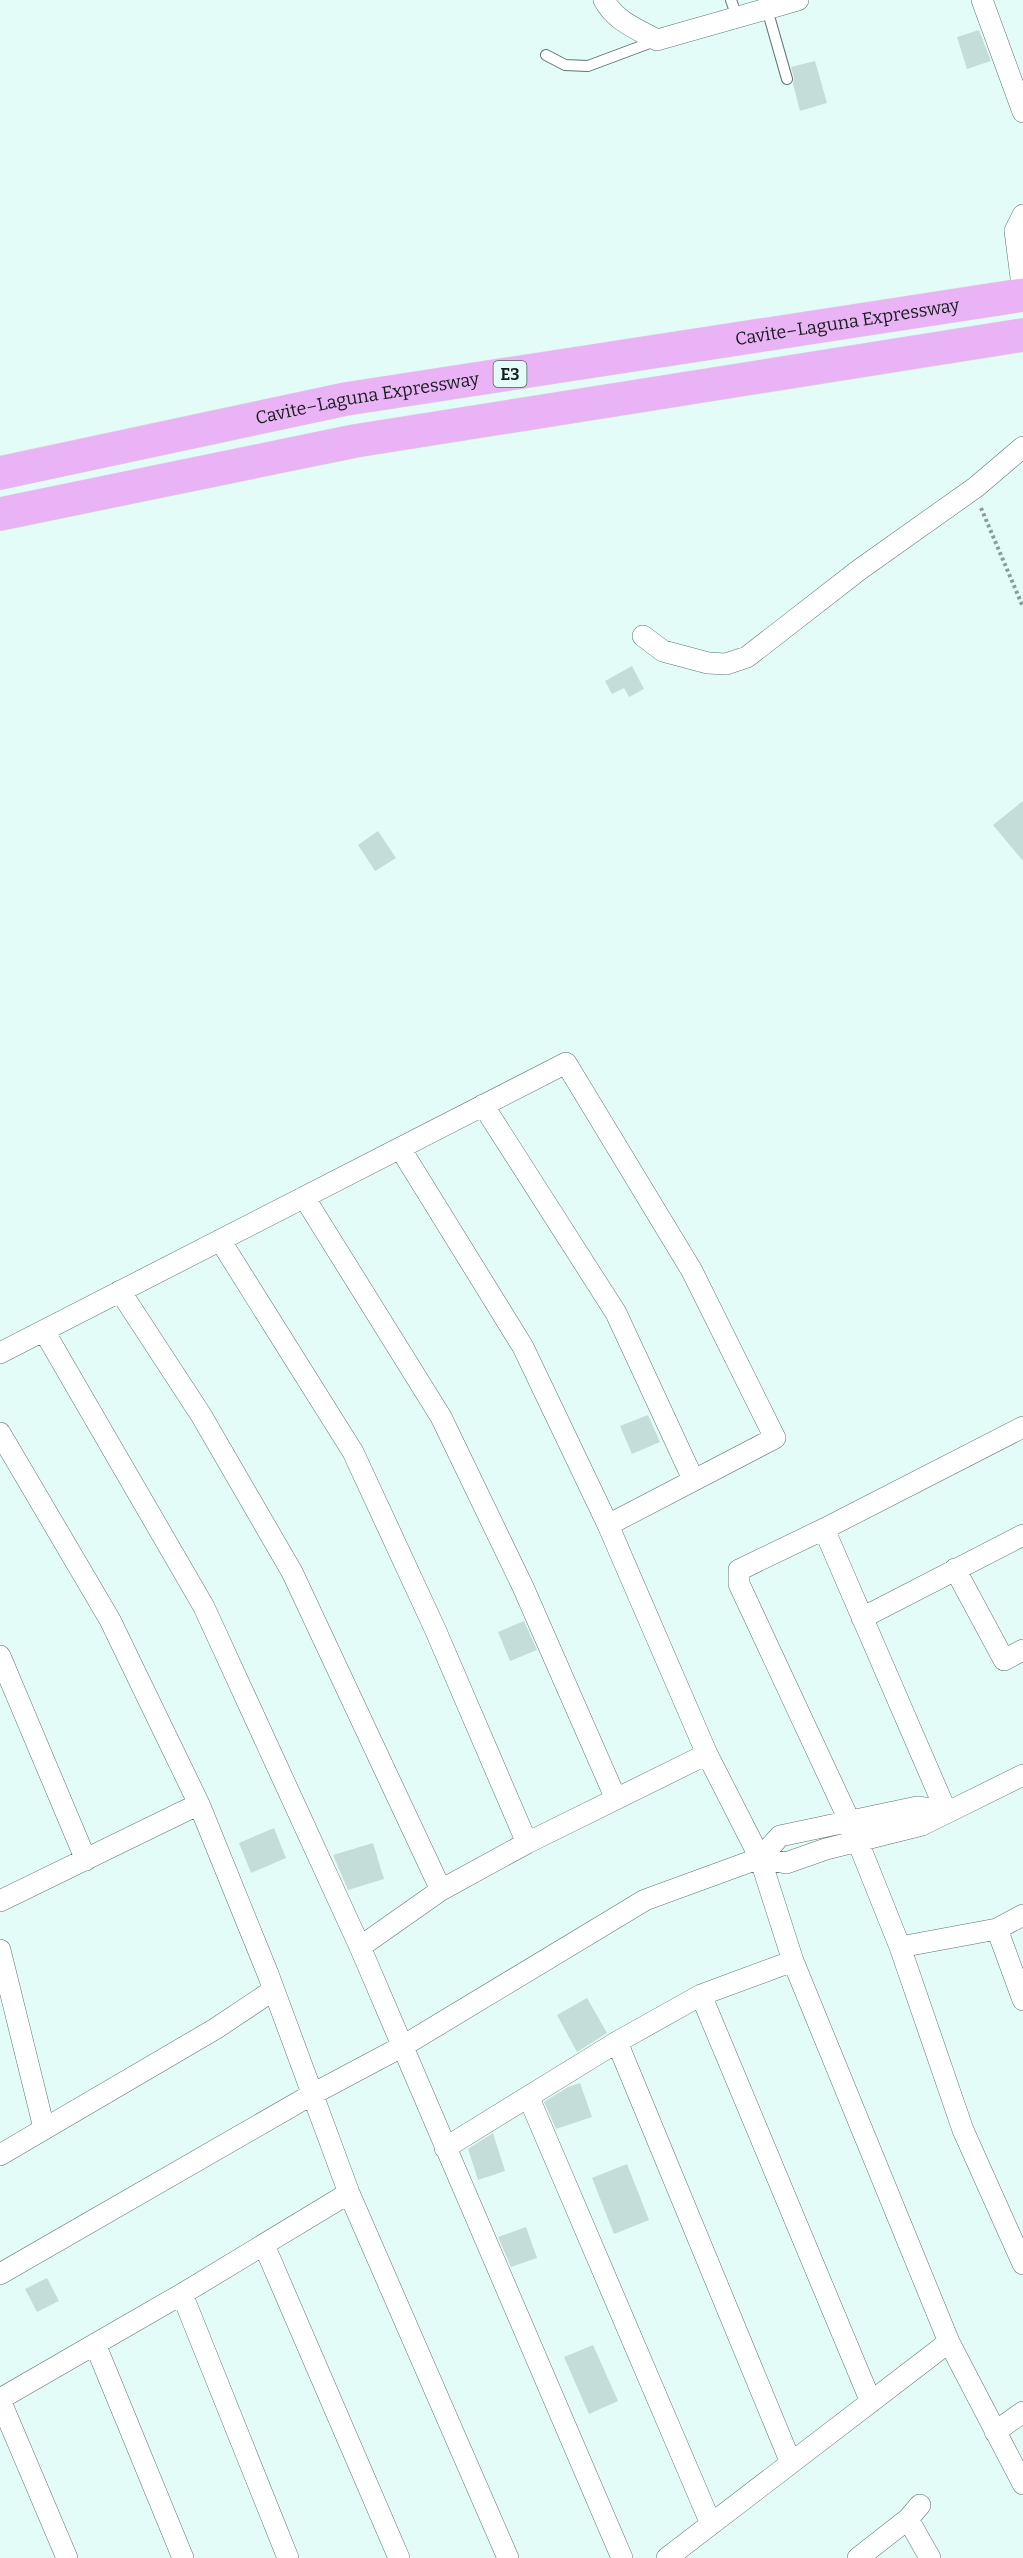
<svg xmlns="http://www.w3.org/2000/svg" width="1023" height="2558" viewBox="0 0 1023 2558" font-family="Bitter,serif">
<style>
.building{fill:#c5ddd9}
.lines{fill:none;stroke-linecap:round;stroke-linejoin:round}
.lane-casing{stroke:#5e7571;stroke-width:12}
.street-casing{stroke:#5e7571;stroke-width:22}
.highway-casing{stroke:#d9dbdb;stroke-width:34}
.path{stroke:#8a9c99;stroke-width:4;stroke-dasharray:3 3;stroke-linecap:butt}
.lane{stroke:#fff;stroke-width:10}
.street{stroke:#fff;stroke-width:21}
.highway{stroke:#eab3f5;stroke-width:33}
.labels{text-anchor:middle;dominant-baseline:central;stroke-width:6;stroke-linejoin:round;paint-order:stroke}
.shield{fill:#e3fcf8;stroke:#52605e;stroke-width:1.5}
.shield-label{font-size:16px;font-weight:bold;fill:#141d1c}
.street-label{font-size:18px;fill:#141d1c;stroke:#e3fcf8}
</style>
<rect width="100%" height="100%" fill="#e3fcf8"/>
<!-- building -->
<path class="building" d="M 979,30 L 991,61 L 967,69 L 957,37 Z
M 815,61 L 827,103 L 800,111 L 793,84 L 794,78 L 791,67 Z
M 632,666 L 644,689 L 629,697 L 624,688 L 612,694 L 605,681 Z
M 1023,801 L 1023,861 L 993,825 Z
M 378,831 L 396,858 L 375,871 L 358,845 Z
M 648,1415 L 660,1442 L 632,1454 L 620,1426 Z
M 524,1621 L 537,1650 L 510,1661 L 498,1632 Z
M 274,1828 L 286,1858 L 251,1873 L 239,1843 Z
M 373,1843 L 384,1879 L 348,1890 L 333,1855 Z
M 587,1998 L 607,2033 L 577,2052 L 557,2015 Z
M 580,2083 L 592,2117 L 556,2129 L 544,2102 L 568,2087 Z
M 493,2133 L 505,2171 L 478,2180 L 468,2149 Z
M 627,2164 L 649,2220 L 614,2234 L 592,2178 Z
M 526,2227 L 537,2258 L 511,2267 L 498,2237 Z
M 47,2278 L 59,2301 L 37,2312 L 25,2289 Z
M 593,2345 L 618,2401 L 589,2414 L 564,2357 Z"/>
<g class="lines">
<!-- lane casing -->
<g class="lane-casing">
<path id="lane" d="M 731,0 L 737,17
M 767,9 L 787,79
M 546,55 L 565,65 L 588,66 L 655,41"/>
</g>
<!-- street casing -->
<g class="street-casing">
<path id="street" d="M 604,0 C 615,21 637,29 657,40 L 798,0
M 982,0 L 1023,112
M 1023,215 L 1015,231 L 1023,293
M 643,636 L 663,651 L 708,663 L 726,664 L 747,657 L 859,570 L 976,487 L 1023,447
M 483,1105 L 616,1313 L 693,1479
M 400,1148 L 523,1347 L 608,1525 L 707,1754 L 760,1858 L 793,1961 L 949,2342 L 1023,2484
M 304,1197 L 441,1417 L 523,1587 L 616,1799
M 220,1240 L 353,1452 L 435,1629 L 527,1843
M 120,1291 L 201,1415 L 292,1572 L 441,1890
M 44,1331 L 204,1607 L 360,1947 L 622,2558
M 0,1353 L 566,1063 L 692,1271 L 775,1438 L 608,1525
M 1023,1427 L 824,1529 L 739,1570 L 739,1584 L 850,1822 L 900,1947 L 963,2130 L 1023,2264
M 0,1433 L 110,1620 L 199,1804 L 268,1974 L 349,2193 L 508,2558
M 824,1529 L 946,1811
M 955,1569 L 1004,1660 L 1023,1650
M 862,1618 L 1023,1535
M 0,1656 L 86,1860
M 760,1858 L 786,1863 L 826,1849 L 922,1825 L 1023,1775
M 0,1901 L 199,1804
M 997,1929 L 1023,2000
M 360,1947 L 441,1890 L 527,1843 L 707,1754
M 900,1947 L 997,1929 L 1023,1915
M 0,1950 L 44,2128
M 701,1995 L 871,2402
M 617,2042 L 791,2463
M 529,2098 L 711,2524
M 445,2148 L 617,2042 L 701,1995 L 793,1961
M 0,2155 L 215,2029 L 272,1991
M 264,2245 L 399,2558
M 0,2274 L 311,2095 L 403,2046 L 645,1900 L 760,1858 L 780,1836 L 917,1807 L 946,1811
M 182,2294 L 288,2558
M 95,2344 L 183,2558
M 0,2399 L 182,2294 L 349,2193
M 0,2400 L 67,2558
M 995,2432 L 1023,2412
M 908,2519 L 930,2558
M 667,2558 L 949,2342
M 858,2558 L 908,2519 L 920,2505"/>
</g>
<!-- highway casing -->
<g class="highway-casing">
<g id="highway">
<path id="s1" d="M 0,473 L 346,399 L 1023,295"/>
<path d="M 0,514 L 355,441 L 1023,335"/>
</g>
</g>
<!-- path -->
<path class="path" d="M 981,508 L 1023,607"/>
<!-- lane -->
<use href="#lane" class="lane"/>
<!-- street -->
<use href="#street" class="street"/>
<!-- highway -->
<use href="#highway" class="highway"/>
</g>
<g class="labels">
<!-- shield labels -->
<rect class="shield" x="493.5" y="361" width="33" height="26" rx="4.5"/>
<g class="shield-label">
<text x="510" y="374">E3</text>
</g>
<!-- street labels -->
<g class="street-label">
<text stroke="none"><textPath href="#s1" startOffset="861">Cavite–Laguna Expressway</textPath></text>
<text stroke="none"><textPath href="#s1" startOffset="375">Cavite–Laguna Expressway</textPath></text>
</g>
</g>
</svg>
